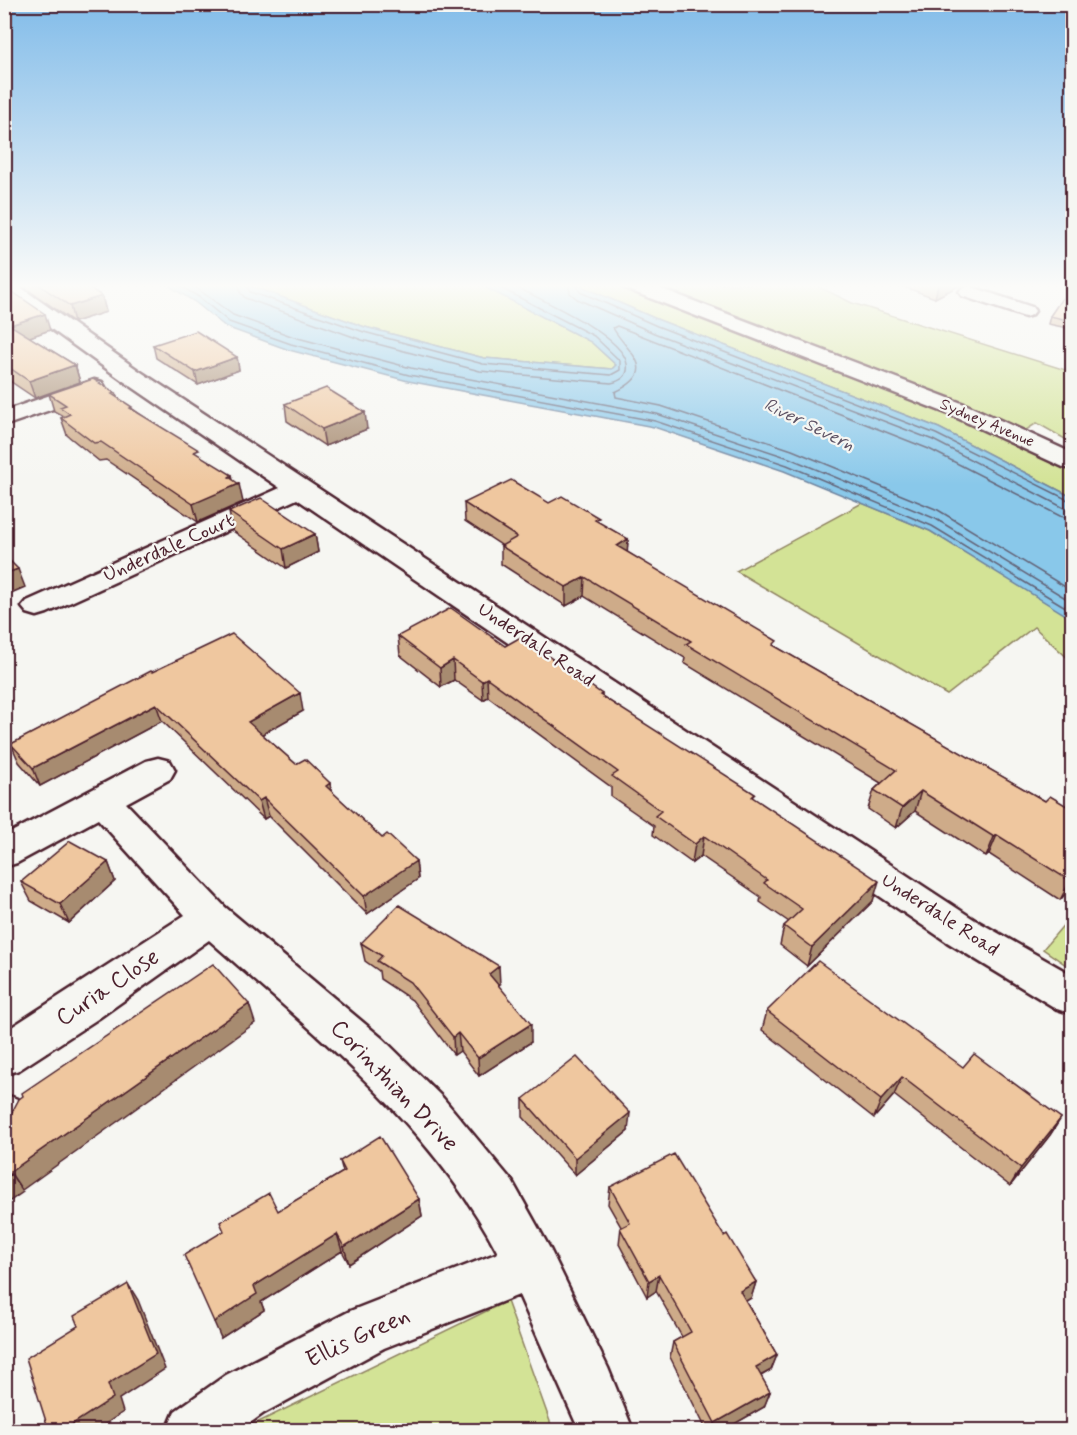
<svg xmlns="http://www.w3.org/2000/svg" width="1077" height="1435" viewBox="0 0 1077 1435" font-family="Mynerve,sans-serif">
<style>
.green{fill:#d3e396;stroke:#8e8160;stroke-width:1.5}
.water{fill:#89c8ea;stroke:#70849e;stroke-width:1.5}
.lines{fill:none;stroke-linecap:round;stroke-linejoin:round}
.shore{stroke:#636377;stroke-width:1.5}
.street-casing{stroke:#4a1f2b;stroke-width:5}
.street{fill:#f6f6f2;fill-rule:evenodd}
.wall{fill:#ceab89;stroke:#4a1f2b;stroke-width:1.5}
.shaded-wall{fill:#a78b6f;stroke:#4a1f2b;stroke-width:1.5}
.building{fill:#efc79f;stroke:#4a1f2b;stroke-width:1.5}
.labels{text-anchor:middle;dominant-baseline:central;stroke-width:4.5;stroke-linejoin:round;paint-order:stroke}
.far-street-label{font-size:16px;fill:#4a1f2b;stroke:#f6f6f2}
.far-water-label{font-size:18px;font-style:italic;fill:#5d5264;stroke:#f6f6f2}
.street-label{font-size:20px;fill:#4a1f2b;stroke:#f6f6f2}
.near-street-label{font-size:24px;fill:#4a1f2b;stroke:#f6f6f2}
</style>
<rect width="100%" height="100%" fill="#f6f6f2"/>
<filter id="ink" filterUnits="userSpaceOnUse"><feTurbulence type="fractalNoise" baseFrequency=".0167" numOctaves="2"/><feDisplacementMap in="SourceGraphic" scale="12" xChannelSelector="R" yChannelSelector="G"/><feConvolveMatrix kernelMatrix="1 2 1 2 8 2 1 2 1" color-interpolation-filters="sRGB"/></filter>
<g filter="url(#ink)">
<!-- green -->
<path class="green" d="M 245,284 L 479,284 L 591,342 L 616,365 L 612,369 L 484,358 L 365,327 Z
M 576,284 L 618,284 L 973,423 L 1072,470 L 1072,497 L 939,428 L 659,320 Z
M 638,284 L 813,284 L 852,303 L 1072,372 L 1072,443 L 1037,423 L 1023,432 Z
M 862,503 L 930,531 L 1067,614 L 1072,619 L 1072,662 L 1034,627 L 947,695 L 736,571 Z
M 1072,915 L 1072,969 L 1043,949 Z
M 507,1301 L 553,1430 L 242,1430 Z"/>
<!-- water -->
<path class="water" d="M 166,284 L 245,284 L 365,327 L 484,358 L 612,369 L 616,365 L 591,342 L 479,284 L 576,284 L 659,320 L 939,428 L 1072,497 L 1072,619 L 930,531 L 784,471 L 654,427 L 408,381 L 289,350 L 226,327 L 195,302 Z"/>
<g class="lines">
<!-- shore -->
<path class="shore" d="M 177,284 L 199,297 L 229,322 L 291,344 L 409,375 L 655,421 L 787,465 L 932,526 L 1072,611
M 191,284 L 233,315 L 294,337 L 411,368 L 657,414 L 789,458 L 936,519 L 1072,602
M 239,284 L 240,292 L 245,298 L 362,340 L 480,371 L 611,383 C 621,381 629,376 627,364 C 623,335 536,297 510,284
M 246,284 L 250,292 L 364,332 L 483,364 L 611,375 L 620,370 L 620,361 L 594,336 L 493,284
M 568,284 L 570,293 L 577,299 L 654,333 L 933,440 L 1064,508 L 1072,510
M 576,284 L 580,292 L 657,326 L 936,434 L 1072,502
M 1072,519 L 1060,516 L 929,449 L 617,326 L 613,328 C 627,353 662,370 615,392 L 616,397 L 661,406 L 792,450 L 938,510 L 1072,591"/>
<!-- street casing -->
<g class="street-casing">
<path id="street" d="M 4,284 L 16,284 L 138,370 L 975,920 L 1072,975 L 1072,1014 L 1057,1009 L 947,942 L 297,499 L 47,613 L 37,616 L 27,613 L 22,607 L 27,601 L 280,488 L 122,380 L 4,295 Z
M 621,284 L 649,284 L 967,405 L 1072,453 L 1072,469 L 1063,467 L 951,415 L 624,288 Z
M 969,286 L 1032,307 L 1035,311 L 1032,315 L 1025,317 L 962,296 L 959,292 L 962,288 Z
M 94,380 L 102,382 L 105,387 L 102,392 L 4,426 L 4,411 Z
M 158,758 L 170,761 L 175,770 L 170,779 L 126,803 L 225,907 L 383,1039 L 443,1098 L 512,1181 L 549,1247 L 608,1368 L 633,1430 L 579,1430 L 519,1295 L 384,1348 L 264,1413 L 240,1430 L 167,1430 L 175,1411 L 226,1375 L 350,1311 L 498,1253 C 432,1125 315,1034 209,940 L 99,1018 L 19,1070 L 4,1075 L 4,1032 L 185,915 L 98,819 L 17,863 L 4,867 L 4,836 L 146,761 Z
M 4,1094 L 20,1100 L 28,1117 L 21,1132 L 5,1138 Z"/>
</g>
<!-- street -->
<use href="#street" class="street"/>
</g>
<!-- wall -->
<path class="wall" d="M 20,284 L 83,284 L 102,296 L 106,312 L 74,322 Z
M 896,284 L 962,284 L 935,298 Z
M 1072,284 L 1072,329 L 1048,324 L 1050,316 Z
M 4,286 L 50,330 L 29,337 L 75,365 L 80,382 L 35,398 L 4,377 Z
M 153,345 L 237,357 L 239,370 L 198,385 L 156,358 Z
M 116,393 L 117,397 L 133,409 L 232,479 L 243,502 L 198,522 L 106,460 L 99,461 L 67,435 L 61,418 L 63,417 L 63,416 L 54,411 L 49,394 Z
M 285,404 L 367,429 L 325,446 L 287,421 Z
M 464,503 L 549,503 L 599,523 L 628,539 L 627,552 L 776,647 L 1045,801 L 1072,809 L 1072,887 L 1060,900 L 989,854 L 986,857 L 915,811 L 896,828 L 868,809 L 874,790 L 881,783 L 684,663 L 685,658 L 584,596 L 566,606 L 501,564 L 501,545 L 465,521 Z
M 229,512 L 315,534 L 318,552 L 286,568 L 233,531 Z
M 398,636 L 505,646 L 602,694 L 602,696 L 754,799 L 873,901 L 807,966 L 780,945 L 784,926 L 789,922 L 760,902 L 761,897 L 701,856 L 692,863 L 653,835 L 654,826 L 611,796 L 611,787 L 488,697 L 483,700 L 454,680 L 441,687 L 400,655 Z
M 152,672 L 303,711 L 262,734 L 296,764 L 331,791 L 382,838 L 416,861 L 418,879 L 367,914 L 269,816 L 264,819 L 162,721 L 40,786 L 19,762 L 11,744 Z
M 108,862 L 115,881 L 69,923 L 31,901 L 21,882 Z
M 361,943 L 500,984 L 498,985 L 531,1042 L 479,1076 L 460,1051 L 454,1055 L 412,1000 L 380,979 L 379,971 L 365,961 Z
M 767,1011 L 963,1067 L 1061,1118 L 1050,1135 L 1010,1186 L 894,1095 L 874,1118 L 762,1030 Z
M 523,1099 L 628,1131 L 575,1175 L 523,1117 Z
M 340,1161 L 419,1199 L 422,1216 L 349,1264 L 342,1251 L 261,1302 L 264,1310 L 221,1338 L 278,1211 L 343,1172 Z
M 610,1187 L 724,1236 L 756,1282 L 751,1298 L 746,1301 L 777,1355 L 771,1370 L 761,1376 L 770,1392 L 764,1407 L 722,1431 L 707,1431 L 670,1357 L 673,1342 L 682,1337 L 656,1291 L 647,1297 L 619,1244 L 621,1227 L 608,1204 Z"/>
<!-- shaded-wall -->
<path class="shaded-wall" d="M 941,284 L 962,284 L 935,298 L 938,285 Z
M 102,296 L 106,312 L 74,322 L 70,306 Z
M 45,314 L 50,330 L 15,342 L 10,325 Z
M 237,357 L 239,370 L 198,385 L 195,372 Z
M 75,365 L 80,382 L 35,398 L 29,381 Z
M 365,412 L 367,429 L 325,446 L 322,429 Z
M 232,475 L 234,486 L 239,484 L 243,502 L 198,522 L 193,504 Z
M 315,534 L 318,552 L 286,568 L 283,549 Z
M 628,539 L 627,558 L 617,546 Z
M 18,569 L 25,587 L 4,596 L 4,574 Z
M 585,577 L 584,596 L 566,606 L 566,587 Z
M 453,660 L 454,680 L 441,687 L 440,668 Z
M 487,678 L 488,697 L 483,700 L 482,681 Z
M 300,693 L 303,711 L 252,740 L 248,722 Z
M 156,704 L 162,721 L 40,786 L 33,768 Z
M 330,783 L 333,801 L 326,786 Z
M 921,791 L 915,811 L 896,828 L 902,808 Z
M 264,798 L 269,816 L 264,819 L 259,801 Z
M 997,835 L 989,854 L 986,857 L 994,837 Z
M 704,836 L 701,856 L 692,863 L 695,844 Z
M 416,861 L 418,879 L 367,914 L 364,896 Z
M 108,862 L 115,881 L 69,923 L 60,904 Z
M 1072,878 L 1072,887 L 1060,900 L 1070,881 Z
M 879,881 L 873,901 L 807,966 L 812,947 Z
M 4,933 L 11,959 L 4,962 Z
M 499,966 L 500,984 L 490,992 L 489,974 Z
M 249,1004 L 255,1023 L 22,1190 L 10,1172 Z
M 531,1024 L 531,1042 L 479,1076 L 478,1058 Z
M 458,1033 L 460,1051 L 454,1055 L 453,1037 Z
M 902,1077 L 894,1095 L 874,1118 L 881,1100 Z
M 630,1113 L 628,1131 L 575,1175 L 575,1158 Z
M 1061,1118 L 1050,1135 L 1010,1186 L 1021,1168 Z
M 11,1174 L 23,1192 L 4,1205 L 4,1179 Z
M 419,1199 L 422,1216 L 349,1264 L 344,1247 Z
M 337,1234 L 342,1251 L 261,1302 L 264,1310 L 221,1338 L 214,1322 L 254,1286 Z
M 659,1275 L 656,1291 L 647,1297 L 649,1281 Z
M 756,1282 L 751,1298 L 736,1307 L 740,1291 Z
M 128,1284 L 138,1300 L 165,1369 L 119,1399 L 123,1412 L 95,1431 L 62,1431 L 108,1384 Z
M 777,1355 L 771,1370 L 751,1381 L 756,1367 Z
M 770,1392 L 764,1407 L 722,1431 L 713,1431 L 715,1423 Z"/>
<!-- building -->
<path class="building" d="M 38,284 L 83,284 L 102,296 L 70,306 Z
M 1072,284 L 1072,321 L 1050,316 Z
M 4,286 L 45,314 L 10,325 L 75,365 L 29,381 L 4,364 Z
M 196,331 L 237,357 L 195,372 L 153,345 Z
M 93,379 L 116,393 L 112,394 L 132,407 L 130,408 L 199,450 L 194,452 L 232,475 L 229,477 L 239,484 L 193,504 L 101,442 L 94,443 L 61,418 L 70,414 L 60,407 L 66,405 L 49,394 Z
M 326,388 L 365,412 L 322,429 L 285,404 Z
M 511,480 L 549,503 L 562,496 L 599,518 L 595,520 L 628,539 L 617,546 L 777,641 L 773,645 L 1045,801 L 1050,796 L 1072,809 L 1072,878 L 1070,881 L 997,835 L 994,837 L 921,791 L 902,808 L 874,790 L 896,770 L 686,644 L 691,641 L 585,577 L 566,587 L 501,546 L 517,537 L 464,503 Z
M 261,498 L 315,534 L 283,549 L 229,512 Z
M 4,555 L 18,569 L 4,574 Z
M 451,608 L 505,646 L 521,637 L 602,694 L 600,695 L 755,794 L 752,797 L 879,881 L 812,947 L 784,926 L 802,909 L 764,883 L 767,880 L 704,836 L 695,844 L 655,816 L 661,811 L 612,776 L 618,772 L 487,678 L 482,681 L 453,660 L 440,668 L 398,636 Z
M 232,634 L 300,693 L 248,722 L 296,764 L 305,759 L 330,783 L 326,786 L 382,838 L 387,834 L 416,861 L 364,896 L 264,798 L 259,801 L 156,704 L 33,768 L 11,744 L 151,671 L 152,672 Z
M 70,841 L 108,862 L 60,904 L 21,882 Z
M 399,905 L 499,966 L 489,974 L 531,1024 L 478,1058 L 458,1033 L 453,1037 L 410,982 L 377,961 L 382,956 L 361,943 Z
M 818,961 L 963,1067 L 974,1054 L 1061,1118 L 1021,1168 L 902,1077 L 881,1100 L 767,1011 Z
M 213,964 L 249,1004 L 10,1172 L 11,1174 L 4,1179 L 4,1118 L 10,1116 L 19,1099 L 23,1096 L 22,1093 Z
M 577,1057 L 630,1113 L 575,1158 L 523,1099 Z
M 380,1136 L 419,1199 L 344,1247 L 337,1234 L 254,1286 L 257,1294 L 214,1322 L 184,1255 L 224,1231 L 220,1222 L 269,1193 L 278,1211 L 345,1171 L 340,1161 Z
M 674,1154 L 724,1236 L 727,1234 L 756,1282 L 740,1291 L 777,1355 L 756,1367 L 770,1392 L 715,1423 L 673,1342 L 691,1332 L 659,1275 L 649,1281 L 620,1228 L 630,1223 L 610,1187 Z
M 128,1284 L 156,1354 L 108,1384 L 113,1398 L 62,1431 L 49,1431 L 26,1358 L 78,1326 L 74,1316 Z"/>
</g>
<!-- sky -->
<linearGradient id="sky" x2="0" y2="1"><stop stop-color="#82bce9"/><stop offset="0.59" stop-color="#fbfbf9"/><stop offset="1" stop-color="#fbfbf9" stop-opacity="0"/></linearGradient>
<rect width="1077" height="485" fill="url(#sky)"/>
<g class="labels">
<!-- far-street labels -->
<g class="far-street-label">
<text transform="translate(987 423) rotate(23)">Sydney Avenue</text>
</g>
<!-- far-water labels -->
<g class="far-water-label">
<text transform="translate(809 425) rotate(26)">River Severn</text>
</g>
<!-- street labels -->
<g class="street-label">
<text transform="translate(169 548) rotate(-24)">Underdale Court</text>
<text transform="translate(536 645) rotate(34)">Underdale Road</text>
<text transform="translate(940 915) rotate(33)">Underdale Road</text>
</g>
<!-- near-street labels -->
<g class="near-street-label">
<text transform="translate(108 988) rotate(-34)">Curia Close</text>
<text transform="translate(394 1086) rotate(46)">Corinthian Drive</text>
<text transform="translate(358 1338) rotate(-25)">Ellis Green</text>
</g>
</g>
<!-- margin -->
<rect width="1077" height="1435" fill="none" stroke="#f6f6f2" stroke-width="24"/>
<rect x="12" y="12" width="1053" height="1411" fill="none" stroke="#4a1f2b" stroke-width="2" filter="url(#ink)"/>
</svg>
